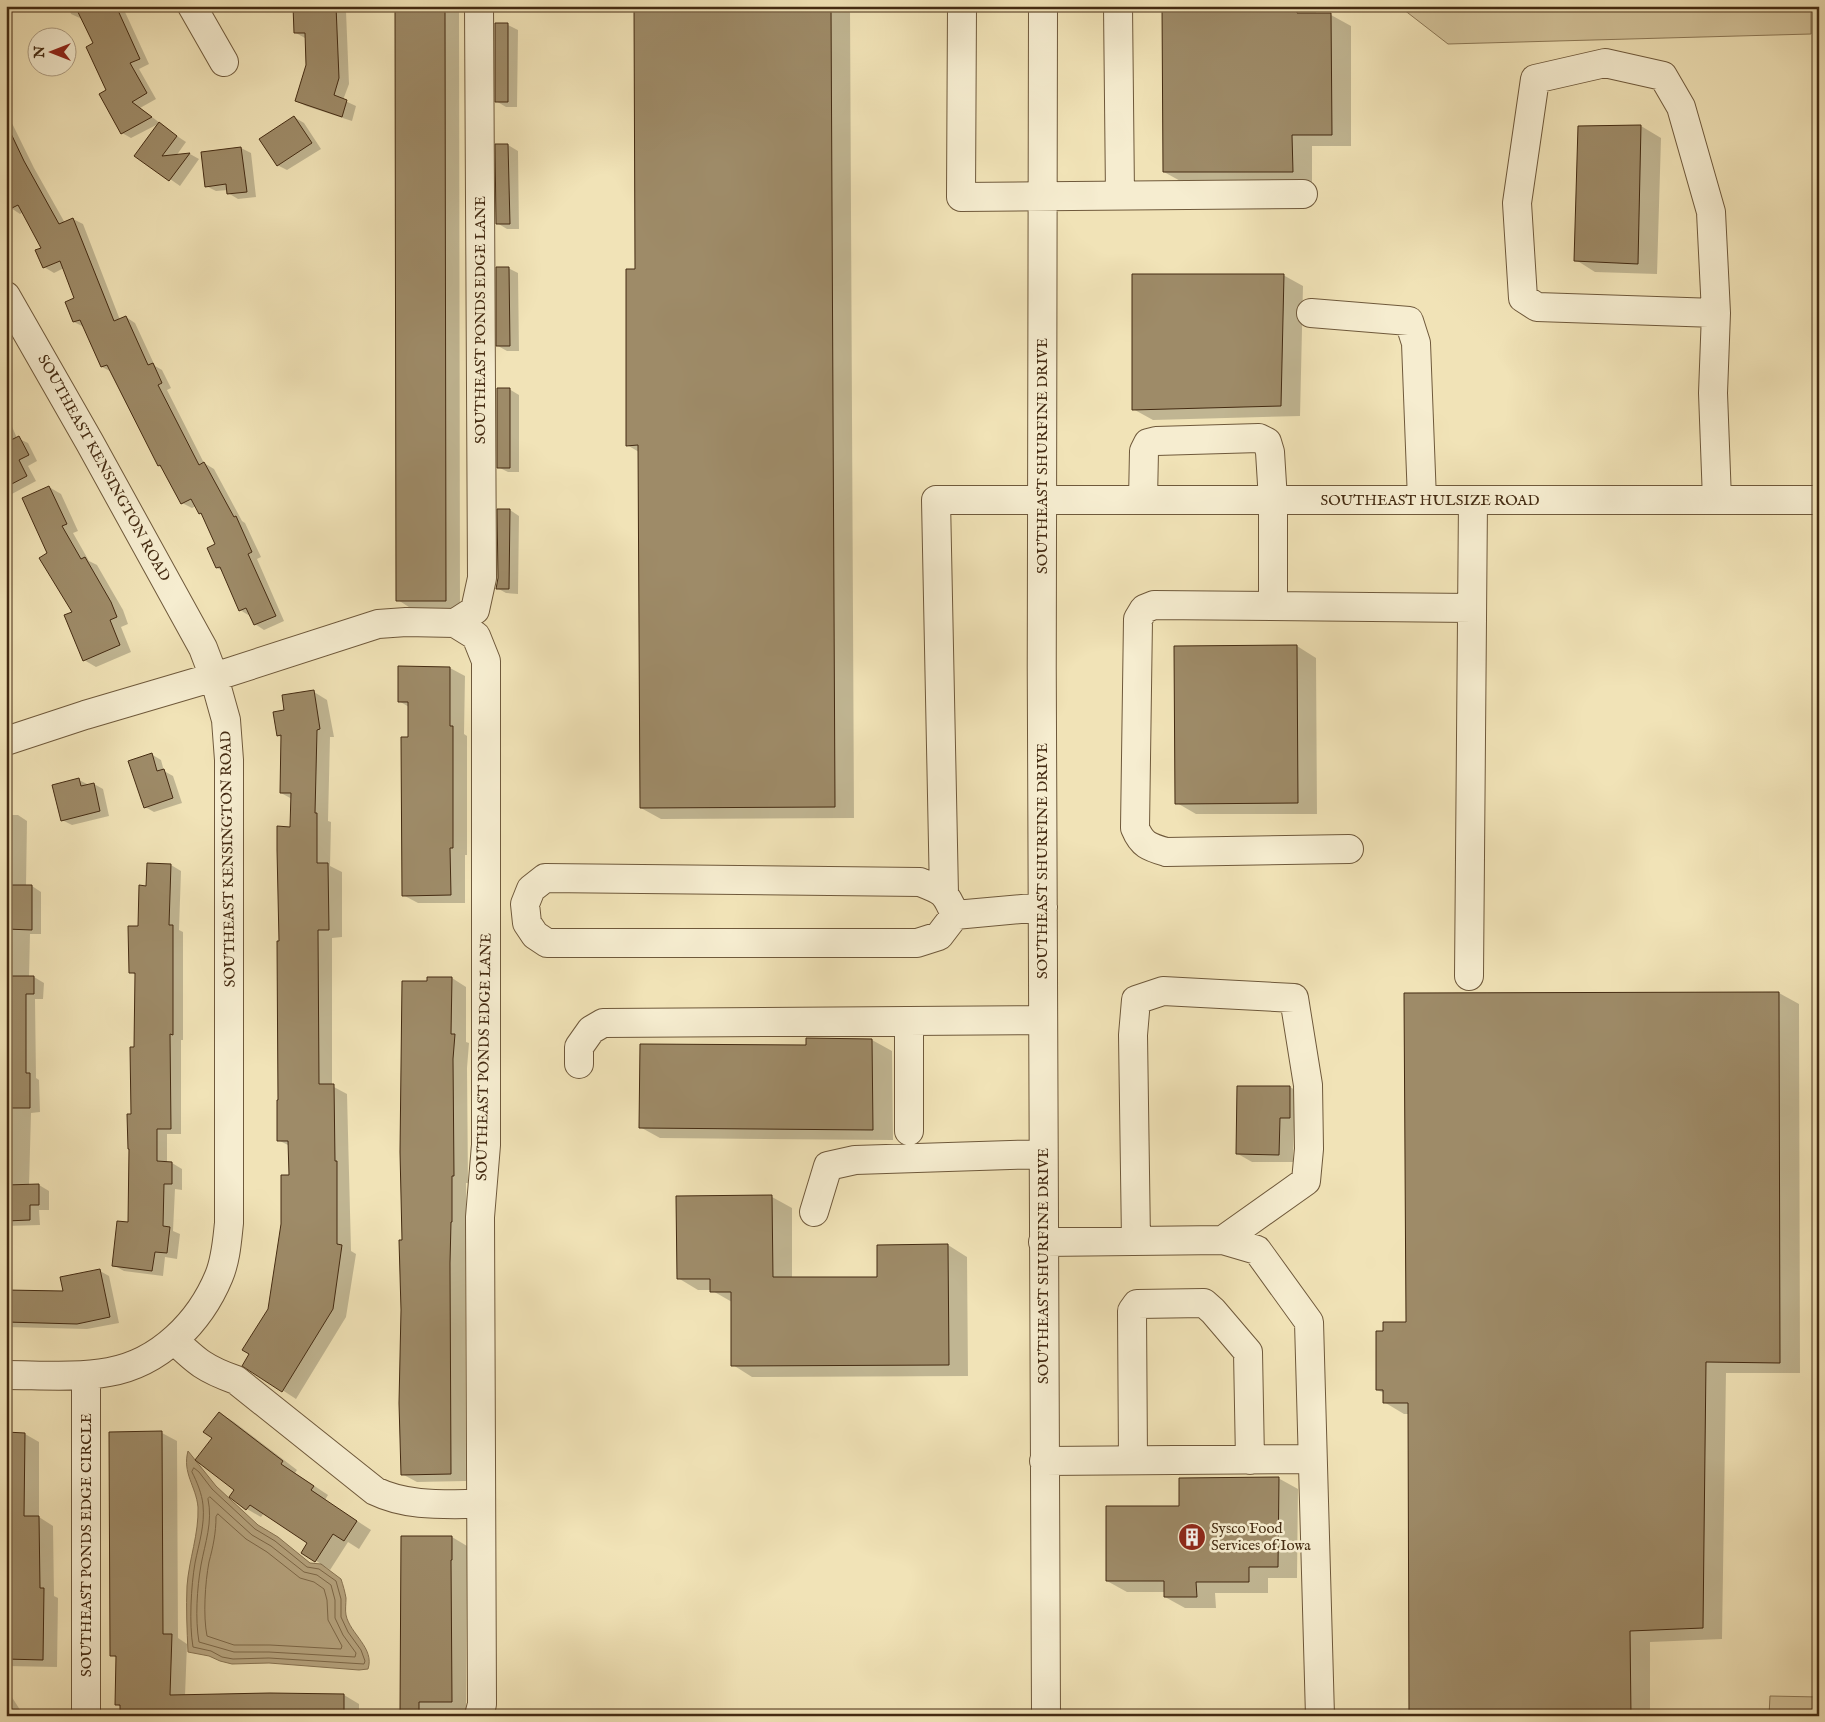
<svg xmlns="http://www.w3.org/2000/svg" width="1825" height="1722" viewBox="0 0 1825 1722" font-family="'IM FELL English',serif">
<style>
.green{fill:#d4c49b;stroke:#8c7856}
.water{fill:#b6a47f;stroke:#887453}
.shadow{fill:#0003}
.lines{fill:none;stroke-linecap:round;stroke-linejoin:round}
.shore{stroke:#7d6848;stroke-width:1}
.building{fill:#9e8b68;stroke:#442b12}
.minor-casing{stroke:#6f593b;stroke-width:30}
.minor{stroke:#f6edd0;stroke-width:28}
.labels{text-anchor:middle;dominant-baseline:central;stroke-width:5;stroke-linejoin:round;paint-order:stroke}
.street-label{font-size:15px;fill:#442b12;stroke:#f6edd0}
.poi-label{font-size:15px;fill:#442b12;stroke:#f6edd0;text-anchor:start}
</style>
<rect width="100%" height="100%" fill="#f1e3b7"/>
<filter id="stains"><feTurbulence type="fractalNoise" baseFrequency=".004" numOctaves="4"/><feColorMatrix values="0 0 0 0 .2 0 0 0 0 .09 0 0 0 0 .02 0 0 0 .5 -.17"/></filter>
<radialGradient id="worn" r=".72"><stop offset=".6" stop-color="#630" stop-opacity="0"/><stop offset="1" stop-color="#630" stop-opacity=".3"/></radialGradient>
<!-- green -->
<path class="green" d="M 1399,6 L 1811,6 L 1811,34 L 1448,44 Z
M 1770,1696 L 1819,1697 L 1819,1716 L 1769,1716 Z"/>
<!-- water -->
<path class="water" d="M 188,1451 L 216,1486 L 258,1525 L 278,1537 L 310,1563 L 321,1564 L 341,1579 C 343,1585 345,1592 346,1598 C 346,1604 345,1610 346,1615 C 350,1634 375,1648 368,1669 L 359,1670 L 269,1663 L 232,1664 L 220,1661 L 209,1656 L 188,1652 C 187,1630 186,1608 187,1586 C 189,1559 199,1534 198,1507 C 196,1486 182,1473 188,1451 Z"/>
<!-- shadow -->
<path class="shadow" d="M 68,6 L 128,6 L 130,10 L 125,12 L 149,64 L 139,69 L 156,99 L 140,108 L 160,123 L 131,138 L 122,133 L 95,44 L 82,19 L 71,14 Z
M 275,6 L 294,6 L 283,11 Z
M 319,6 L 337,6 L 346,11 L 349,84 L 343,100 L 356,106 L 352,121 L 306,106 L 296,101 L 308,65 L 305,38 L 296,33 Z
M 396,6 L 459,6 L 460,609 L 412,609 L 398,600 Z
M 635,6 L 850,6 L 854,818 L 661,819 L 641,808 L 639,452 L 627,445 L 636,270 Z
M 1163,6 L 1316,6 L 1316,15 L 1331,15 L 1351,26 L 1351,146 L 1312,146 L 1312,182 L 1184,183 L 1164,172 Z
M 496,25 L 508,25 L 518,30 L 517,107 L 506,107 L 496,101 Z
M 6,105 L 10,112 L 7,113 L 34,168 L 65,223 L 73,219 L 83,224 L 120,320 L 126,317 L 135,323 L 155,366 L 162,370 L 171,388 L 167,390 L 204,463 L 214,469 L 242,521 L 245,523 L 261,557 L 257,559 L 284,621 L 264,630 L 255,624 L 250,616 L 240,610 L 223,571 L 217,568 L 216,544 L 203,515 L 200,513 L 196,506 L 192,508 L 182,503 L 164,469 L 159,466 L 112,372 L 102,367 L 84,327 L 74,322 L 76,299 L 64,268 L 54,273 L 44,267 L 43,248 L 23,212 L 20,214 L 11,208 L 6,200 Z
M 294,117 L 304,123 L 321,149 L 287,170 L 277,165 Z
M 159,124 L 186,142 L 176,156 L 190,154 L 199,159 L 180,186 L 136,155 Z
M 1641,126 L 1661,138 L 1657,274 L 1595,272 L 1576,260 Z
M 508,145 L 518,151 L 519,229 L 507,229 L 497,223 L 497,146 Z
M 241,148 L 251,153 L 256,197 L 238,199 L 228,193 L 228,190 L 216,191 L 206,186 Z
M 508,268 L 518,273 L 519,351 L 507,351 L 498,346 Z
M 1283,275 L 1303,286 L 1300,416 L 1153,420 L 1133,409 Z
M 509,389 L 519,395 L 519,472 L 508,472 L 498,467 Z
M 6,413 L 17,438 L 28,443 L 37,461 L 28,466 L 36,481 L 10,495 L 6,493 Z
M 49,487 L 61,494 L 78,531 L 73,533 L 89,561 L 97,565 L 123,610 L 128,624 L 121,627 L 131,652 L 96,667 L 84,660 L 73,613 L 49,554 Z
M 510,510 L 519,516 L 518,594 L 506,593 L 497,588 Z
M 1297,646 L 1316,658 L 1317,814 L 1196,814 L 1177,803 Z
M 450,668 L 465,676 L 464,734 L 467,736 L 467,855 L 465,855 L 465,903 L 418,903 L 403,895 L 409,707 L 399,701 Z
M 314,692 L 327,700 L 334,737 L 330,737 L 328,821 L 331,822 L 330,866 L 342,872 L 342,937 L 332,938 L 332,1086 L 347,1094 L 351,1251 L 356,1254 L 346,1317 L 296,1399 L 244,1365 L 251,1354 L 269,1309 L 291,1176 L 290,1146 L 278,1140 L 280,942 L 291,828 L 292,799 L 281,793 L 282,738 L 278,735 L 286,711 Z
M 151,754 L 161,760 L 164,771 L 173,776 L 182,803 L 154,812 L 145,807 Z
M 79,780 L 89,785 L 94,784 L 103,789 L 109,816 L 72,825 L 62,820 Z
M 6,815 L 18,815 L 27,821 L 26,886 L 32,886 L 41,892 L 41,934 L 30,934 L 29,977 L 34,977 L 44,983 L 43,999 L 35,999 L 36,1078 L 39,1080 L 40,1112 L 31,1113 L 29,1186 L 39,1185 L 49,1191 L 49,1210 L 39,1210 L 40,1225 L 6,1226 Z
M 171,865 L 181,871 L 179,930 L 183,932 L 183,1040 L 181,1040 L 181,1134 L 167,1134 L 167,1163 L 172,1163 L 182,1169 L 182,1190 L 175,1189 L 173,1231 L 180,1234 L 177,1259 L 165,1257 L 163,1276 L 124,1271 L 113,1265 L 129,1223 L 136,975 L 131,972 L 147,887 Z
M 452,978 L 466,987 L 466,1042 L 469,1043 L 467,1068 L 468,1183 L 466,1183 L 467,1230 L 465,1230 L 465,1272 L 466,1481 L 417,1482 L 402,1474 L 403,1241 L 428,982 Z
M 1779,993 L 1799,1004 L 1800,1373 L 1726,1373 L 1722,1639 L 1650,1642 L 1650,1716 L 1411,1716 L 1409,1414 L 1404,1414 L 1384,1402 L 1384,1393 L 1377,1390 L 1384,1332 L 1407,1323 Z
M 807,1039 L 872,1040 L 892,1051 L 893,1140 L 660,1138 L 640,1127 L 807,1046 Z
M 1238,1087 L 1290,1087 L 1305,1096 L 1304,1126 L 1294,1126 L 1293,1162 L 1252,1162 L 1238,1154 Z
M 772,1197 L 792,1208 L 792,1278 L 878,1278 L 948,1245 L 967,1257 L 968,1376 L 752,1377 L 733,1365 L 732,1302 L 711,1290 L 698,1290 L 678,1278 Z
M 100,1271 L 109,1276 L 119,1323 L 87,1329 L 6,1327 L 6,1291 L 64,1292 Z
M 220,1413 L 234,1422 L 297,1470 L 295,1473 L 328,1495 L 325,1500 L 371,1530 L 359,1549 L 348,1542 L 330,1570 L 303,1552 L 309,1543 L 264,1513 L 261,1517 L 247,1509 L 236,1490 L 213,1438 Z
M 162,1433 L 177,1441 L 178,1638 L 187,1644 L 185,1696 L 344,1695 L 359,1704 L 359,1716 L 121,1716 L 121,1707 L 116,1704 L 117,1658 L 112,1655 Z
M 6,1434 L 25,1434 L 39,1442 L 39,1517 L 53,1526 L 54,1596 L 58,1598 L 57,1667 L 6,1666 Z
M 1278,1478 L 1298,1489 L 1297,1578 L 1268,1578 L 1268,1593 L 1215,1593 L 1216,1608 L 1185,1608 L 1165,1597 L 1165,1592 L 1127,1592 L 1107,1581 L 1180,1507 Z
M 402,1537 L 452,1537 L 467,1546 L 466,1710 L 434,1710 L 433,1716 L 408,1716 L 401,1712 Z
M 6,1688 L 24,1716 L 6,1716 Z"/>
<g class="lines">
<!-- shore -->
<path class="shore" d="M 194,1468 L 199,1472 L 212,1489 L 255,1529 L 275,1541 L 307,1567 L 319,1569 L 336,1581 L 341,1599 L 341,1617 L 348,1632 L 361,1650 L 365,1661 L 364,1664 L 269,1658 L 233,1659 L 222,1657 L 211,1651 L 193,1647 C 189,1624 191,1586 195,1563 C 199,1543 205,1525 203,1505 C 202,1494 197,1482 192,1472 Z
M 210,1497 L 252,1535 L 271,1546 L 304,1572 L 317,1575 L 331,1585 L 335,1600 L 335,1618 L 343,1635 L 356,1653 L 355,1657 L 269,1652 L 234,1652 L 199,1642 C 195,1619 197,1588 201,1565 C 205,1543 213,1522 208,1499 Z
M 218,1514 L 246,1539 L 267,1552 L 300,1578 L 314,1582 L 324,1589 L 327,1600 L 328,1620 L 342,1646 L 341,1649 L 270,1645 L 234,1645 L 207,1636 C 203,1616 205,1583 209,1562 C 213,1547 216,1533 216,1517 Z"/>
</g>
<!-- building -->
<path class="building" d="M 75,6 L 116,6 L 140,59 L 130,63 L 147,93 L 132,102 L 152,117 L 121,134 L 99,94 L 106,90 L 86,47 L 93,43 Z
M 293,6 L 336,6 L 339,78 L 334,95 L 347,100 L 342,117 L 295,101 L 306,65 L 305,33 L 294,33 Z
M 634,6 L 831,6 L 835,807 L 640,808 L 638,445 L 626,446 L 626,269 L 635,269 Z
M 1162,6 L 1297,6 L 1297,13 L 1331,13 L 1332,135 L 1292,135 L 1293,172 L 1163,172 Z
M 395,10 L 445,11 L 446,601 L 396,601 Z
M 495,23 L 508,23 L 508,102 L 495,102 Z
M 294,116 L 312,143 L 277,166 L 259,139 Z
M 159,122 L 177,136 L 162,156 L 190,153 L 169,181 L 134,156 Z
M 6,123 L 24,161 L 59,224 L 73,218 L 114,321 L 126,316 L 148,365 L 153,363 L 162,383 L 158,385 L 199,465 L 204,462 L 234,517 L 236,516 L 252,552 L 248,554 L 276,616 L 254,625 L 246,608 L 239,611 L 220,567 L 216,568 L 207,548 L 215,544 L 201,513 L 199,514 L 191,499 L 181,504 L 160,465 L 158,466 L 107,365 L 101,367 L 80,320 L 73,322 L 65,302 L 74,298 L 60,261 L 43,268 L 35,250 L 41,248 L 18,205 L 6,211 Z
M 1641,125 L 1638,264 L 1574,261 L 1578,126 Z
M 495,144 L 508,144 L 510,224 L 496,224 Z
M 241,147 L 247,192 L 227,194 L 226,184 L 205,187 L 201,152 Z
M 496,267 L 509,267 L 510,346 L 496,346 Z
M 1132,274 L 1284,274 L 1281,406 L 1132,410 Z
M 497,388 L 510,388 L 510,468 L 497,468 Z
M 6,436 L 9,441 L 19,436 L 29,455 L 19,460 L 27,476 L 6,487 Z
M 49,486 L 67,524 L 62,526 L 81,559 L 85,557 L 111,602 L 117,617 L 110,620 L 120,645 L 83,661 L 64,615 L 72,612 L 39,558 L 47,553 L 22,498 Z
M 497,509 L 510,509 L 509,589 L 496,589 L 498,578 Z
M 1297,645 L 1298,803 L 1175,804 L 1174,646 Z
M 398,666 L 450,667 L 450,726 L 453,726 L 453,848 L 450,848 L 451,895 L 402,896 L 401,737 L 408,737 L 408,702 L 398,702 Z
M 314,690 L 320,729 L 317,730 L 315,813 L 317,813 L 317,863 L 328,863 L 329,930 L 318,930 L 319,1084 L 334,1084 L 335,1161 L 337,1161 L 337,1244 L 342,1245 L 333,1309 L 282,1392 L 242,1366 L 249,1354 L 242,1350 L 268,1309 L 281,1224 L 281,1175 L 289,1175 L 288,1141 L 277,1141 L 277,1100 L 278,1100 L 277,941 L 279,941 L 277,850 L 277,826 L 290,827 L 291,793 L 280,793 L 281,735 L 277,736 L 273,712 L 284,710 L 282,695 Z
M 152,753 L 157,771 L 164,769 L 173,798 L 144,808 L 128,761 Z
M 79,778 L 81,786 L 94,783 L 100,811 L 61,821 L 52,785 Z
M 147,863 L 171,864 L 169,925 L 173,925 L 173,1035 L 170,1034 L 171,1129 L 157,1129 L 157,1161 L 172,1162 L 172,1184 L 164,1184 L 163,1226 L 170,1227 L 167,1253 L 155,1252 L 152,1271 L 112,1266 L 117,1221 L 128,1222 L 129,1149 L 128,1149 L 127,1114 L 131,1114 L 130,1047 L 134,1047 L 135,973 L 129,973 L 128,926 L 138,926 L 139,885 L 146,886 Z
M 6,885 L 32,885 L 32,930 L 6,929 Z
M 6,976 L 34,976 L 34,994 L 26,994 L 26,1073 L 30,1073 L 30,1108 L 6,1108 Z
M 427,977 L 452,977 L 451,1034 L 455,1034 L 453,1059 L 454,1176 L 452,1176 L 452,1222 L 451,1222 L 450,1263 L 451,1474 L 401,1475 L 399,1403 L 401,1310 L 399,1240 L 402,1240 L 400,1152 L 402,981 L 427,981 Z
M 1779,992 L 1780,1363 L 1706,1362 L 1703,1628 L 1630,1631 L 1631,1716 L 1409,1716 L 1408,1403 L 1383,1403 L 1383,1390 L 1376,1390 L 1376,1331 L 1383,1331 L 1383,1322 L 1406,1322 L 1404,993 Z
M 806,1038 L 872,1039 L 873,1130 L 639,1128 L 640,1044 L 806,1045 Z
M 1237,1086 L 1290,1086 L 1290,1118 L 1280,1118 L 1279,1155 L 1236,1154 Z
M 39,1184 L 39,1205 L 30,1205 L 30,1220 L 6,1221 L 6,1185 Z
M 772,1195 L 773,1277 L 877,1277 L 877,1245 L 948,1244 L 949,1365 L 731,1366 L 731,1292 L 710,1292 L 710,1279 L 677,1279 L 676,1196 Z
M 100,1269 L 110,1317 L 77,1324 L 6,1322 L 6,1290 L 63,1291 L 60,1277 Z
M 219,1412 L 283,1461 L 281,1464 L 314,1486 L 311,1490 L 357,1521 L 344,1541 L 333,1534 L 315,1562 L 301,1553 L 307,1543 L 250,1505 L 246,1510 L 229,1497 L 234,1490 L 195,1460 L 212,1438 L 203,1432 Z
M 162,1431 L 163,1634 L 172,1634 L 170,1695 L 270,1693 L 344,1694 L 344,1716 L 120,1716 L 120,1705 L 115,1705 L 116,1656 L 110,1656 L 109,1432 Z
M 6,1432 L 25,1433 L 24,1516 L 39,1516 L 40,1588 L 44,1588 L 43,1660 L 6,1659 Z
M 1279,1477 L 1278,1567 L 1249,1567 L 1249,1582 L 1196,1582 L 1197,1597 L 1164,1597 L 1164,1581 L 1106,1581 L 1106,1506 L 1179,1506 L 1179,1478 Z
M 401,1536 L 452,1536 L 452,1560 L 451,1560 L 452,1702 L 419,1702 L 419,1713 L 400,1713 Z"/>
<g class="lines">
<!-- minor casing -->
<g class="minor-casing">
<path id="minor" d="M 192,6 L 224,62
M 962,6 L 961,197 L 1303,194
M 1043,6 C 1041,576 1041,1146 1046,1716
M 1118,6 L 1120,195
M 6,296 L 90,443 L 203,648 L 214,677 L 226,720 L 229,760 L 229,1223 C 227,1241 226,1259 219,1276 C 200,1322 160,1363 109,1372 C 76,1378 40,1375 6,1375
M 1311,313 L 1409,321 L 1416,343 L 1422,500
M 1716,313 L 1537,307 L 1523,298 L 1517,203 L 1535,79 L 1605,63 L 1663,76 L 1681,107 L 1711,212 L 1716,313 L 1713,393 L 1717,500
M 1143,500 L 1144,451 L 1148,443 L 1156,441 L 1259,438 L 1267,442 L 1270,452 L 1273,500 L 1273,606
M 455,623 L 475,610 L 482,578 L 479,6
M 6,741 L 85,715 L 214,677 L 378,624 L 406,622 L 455,623 L 476,636 L 486,661 L 486,1145 L 480,1217 L 482,1704 L 479,1716
M 1349,849 L 1166,852 C 1149,847 1142,845 1135,828 L 1138,619 L 1144,609 L 1154,605 L 1472,608
M 944,894 L 936,500 L 1819,500
M 955,915 C 945,891 943,891 920,882 L 545,878 L 531,889 L 525,904 L 527,923 L 535,935 L 547,943 L 917,943 L 939,936 L 955,915 L 1043,907
M 1469,976 L 1473,500
M 909,1021 L 909,1131
M 579,1064 L 579,1047 L 591,1030 L 603,1023 L 1043,1020
M 814,1212 L 828,1166 L 855,1160 L 1043,1154
M 1136,1241 L 1133,1035 L 1136,1000 L 1163,991 L 1294,998 L 1308,1085 L 1309,1149 L 1306,1181 L 1223,1240
M 1043,1242 L 1223,1240 L 1257,1250 L 1309,1322 L 1320,1716
M 174,1340 C 197,1362 205,1369 236,1380 L 375,1491 C 408,1507 445,1504 480,1504
M 1133,1460 L 1132,1311 L 1137,1304 L 1204,1303 L 1213,1311 L 1248,1352 L 1250,1460
M 1044,1461 L 1312,1459
M 86,1716 L 86,1375"/>
</g>
<!-- minor -->
<use href="#minor" class="minor"/>
</g>
<!-- icons -->
<defs>
<g id="building-disc" transform="scale(1.4375)"><circle r="9.5" fill="#8f2418" stroke="#f6edd0"/><path d="M-4-6H4V6H1V3H-1V6H-4ZM-2.5-4.3h1.7v1.8h-1.7ZM.8-4.3h1.7v1.8H.8ZM-2.5-1h1.7V.8h-1.7ZM.8-1h1.7V.8H.8Z" fill="#fff"/></g>
</defs>
<g fill-rule="evenodd">
<use href="#building-disc" x="1192" y="1537"/>
</g>
<g class="labels">
<!-- street labels -->
<g class="street-label">
<text transform="translate(480 320) rotate(-90)">SOUTHEAST PONDS EDGE LANE</text>
<text transform="translate(1042 456) rotate(-90)">SOUTHEAST SHURFINE DRIVE</text>
<text transform="translate(104 468) rotate(61)">SOUTHEAST KENSINGTON ROAD</text>
<text x="1430" y="500">SOUTHEAST HULSIZE ROAD</text>
<text transform="translate(228 859) rotate(-91)">SOUTHEAST KENSINGTON ROAD</text>
<text transform="translate(1042 861) rotate(-90)">SOUTHEAST SHURFINE DRIVE</text>
<text transform="translate(484 1057) rotate(-89)">SOUTHEAST PONDS EDGE LANE</text>
<text transform="translate(1043 1266) rotate(-90)">SOUTHEAST SHURFINE DRIVE</text>
<text transform="translate(86 1545) rotate(-90)">SOUTHEAST PONDS EDGE CIRCLE</text>
</g>
<!-- poi labels -->
<g class="poi-label">
<text x="1211" y="1528">Sysco Food<tspan x="1211" dy="17">Services of Iowa</tspan></text>
</g>
</g>
<!-- margin -->
<rect width="1825" height="1722" fill="none" stroke="#f1e3b7" stroke-width="25"/>
<rect x="8" y="8" width="1810" height="1707" fill="none" stroke="#442b12" stroke-width="2.5"/>
<rect x="12" y="12" width="1800" height="1697" fill="none" stroke="#442b12"/>
<!-- north arrow -->
<g transform="translate(52 52) rotate(270)"><circle r="24" fill="#f6edd0" stroke="#af9f84"/>
<path d="M0-4L9 19L0 12L-9 19Z" fill="#8f2418"/>
<text y="-8" font-size="14" font-weight="bold" text-anchor="middle" fill="#442b12">N</text>
</g>
<rect width="100%" height="100%" filter="url(#stains)"/>
<rect width="100%" height="100%" fill="url(#worn)"/>
</svg>
